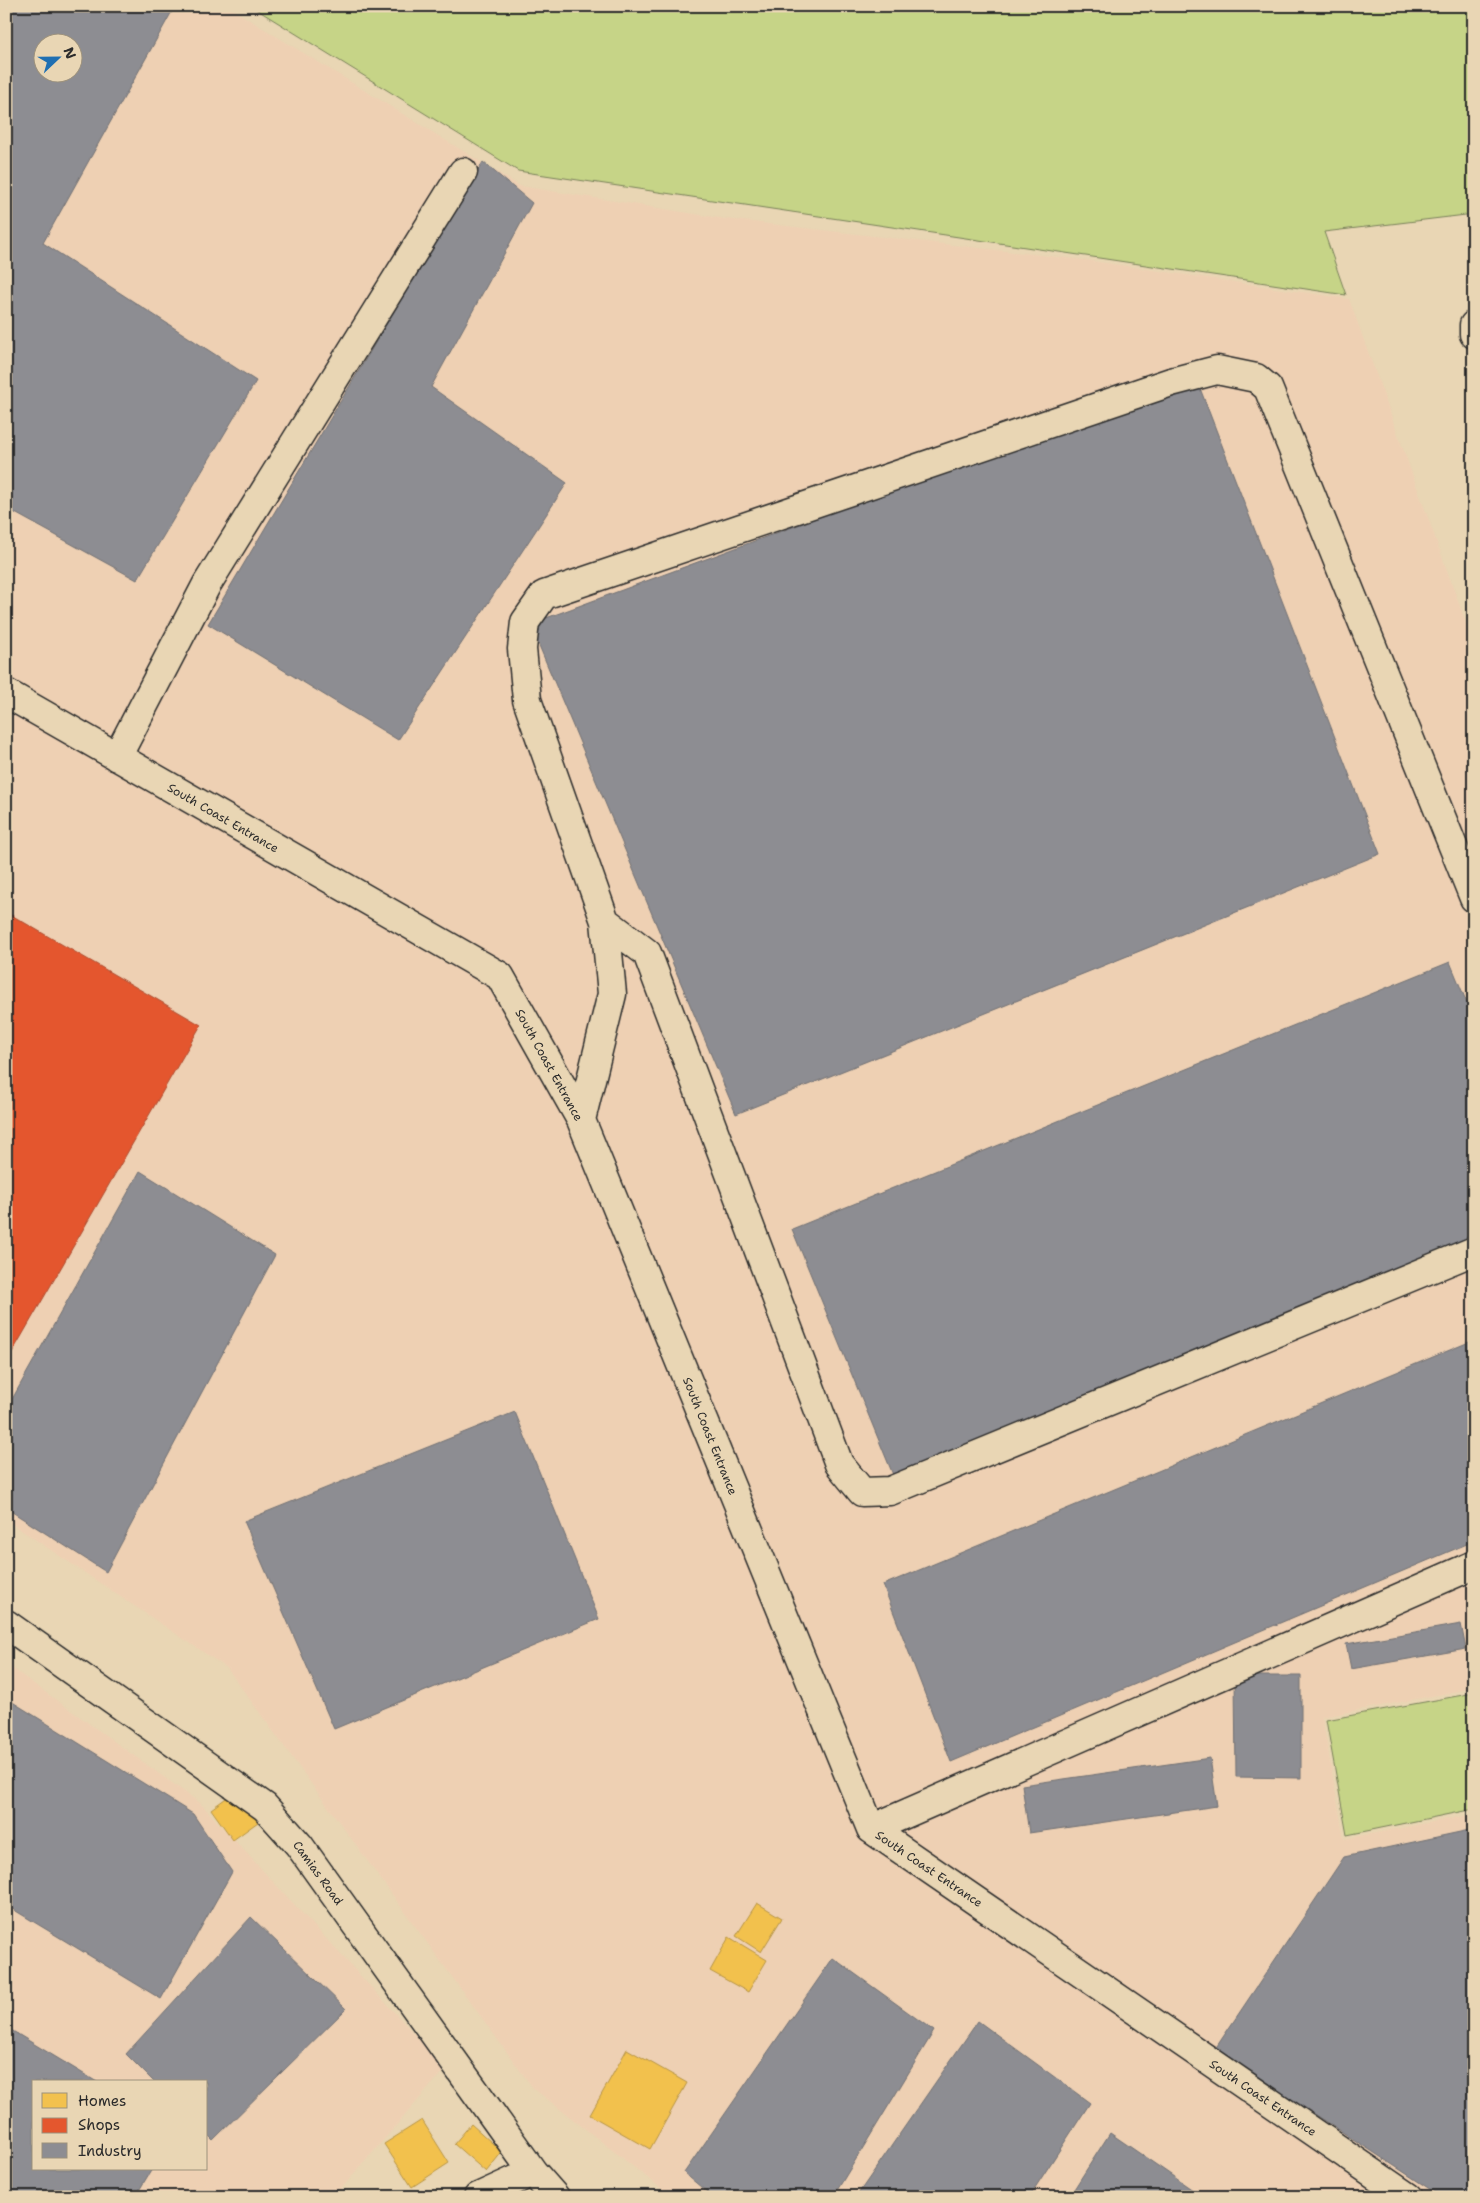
<svg xmlns="http://www.w3.org/2000/svg" width="1480" height="2203" viewBox="0 0 1480 2203" font-family="'Shantell Sans',sans-serif">
<style>
.built{fill:#eed0b3;fill-rule:evenodd}
.green{fill:#c6d487;stroke:#788059}
.homes{fill:#f2c14e;stroke:#b69444}
.shops{fill:#e4572e;stroke:#ac4a2d}
.industry{fill:#8d8d92;stroke:#707073;fill-rule:evenodd}
.lines{fill:none;stroke-linecap:round;stroke-linejoin:round}
.minor-casing{stroke:#2b2b2b;stroke-width:31}
.minor{stroke:#e9d6b4;stroke-width:28}
.labels{text-anchor:middle;dominant-baseline:central;stroke-width:5;stroke-linejoin:round;paint-order:stroke}
.street-label{font-size:12px;fill:#2b2b2b;stroke:#e9d6b4}
</style>
<rect width="100%" height="100%" fill="#e9d6b4"/>
<filter id="ink" filterUnits="userSpaceOnUse"><feTurbulence type="fractalNoise" baseFrequency=".02" numOctaves="2"/><feDisplacementMap in="SourceGraphic" scale="10" xChannelSelector="R" yChannelSelector="G"/><feConvolveMatrix kernelMatrix="1 2 1 2 8 2 1 2 1" color-interpolation-filters="sRGB"/></filter>
<g filter="url(#ink)">
<!-- built -->
<path class="built" d="M 6,6 L 227,6 L 520,186 L 726,219 L 1092,261 L 1349,299 L 1474,645 L 1474,1688 L 1322,1717 L 1344,1839 L 1474,1814 L 1474,2197 L 672,2197 L 533,2088 L 227,1668 L 6,1520 ZM 42,42 L 72,42 L 72,72 L 42,72 Z
M 6,1664 L 200,1803 L 446,2068 L 334,2197 L 6,2197 ZM 34,2082 L 206,2082 L 206,2169 L 34,2169 Z"/>
<!-- green -->
<path class="green" d="M 251,6 L 1474,6 L 1474,214 L 1324,232 L 1346,295 L 518,171 Z
M 1474,1693 L 1474,1809 L 1347,1835 L 1326,1720 Z"/>
<!-- homes -->
<path class="homes" d="M 236,1791 L 258,1822 L 233,1840 L 211,1809 Z
M 757,1903 L 782,1918 L 761,1952 L 736,1936 Z
M 729,1937 L 767,1960 L 748,1992 L 710,1971 Z
M 627,2049 L 687,2083 L 650,2149 L 590,2115 Z
M 422,2120 L 449,2163 L 412,2187 L 384,2144 Z
M 471,2124 L 502,2152 L 486,2172 L 454,2144 Z"/>
<!-- shops -->
<path class="shops" d="M 6,912 L 201,1025 L 6,1363 Z"/>
<!-- industry -->
<path class="industry" d="M 6,6 L 175,6 L 43,243 L 256,381 L 137,580 L 6,508 ZM 42,42 L 72,42 L 72,72 L 42,72 Z
M 483,162 L 532,203 L 431,387 L 567,483 L 398,740 L 208,624 Z
M 1196,378 L 1380,854 L 736,1114 L 530,624 Z
M 1450,962 L 1474,1020 L 1474,1246 L 896,1482 L 792,1229 Z
M 140,1171 L 275,1255 L 106,1572 L 6,1508 L 6,1410 Z
M 1474,1340 L 1474,1541 L 951,1762 L 883,1585 Z
M 515,1412 L 599,1619 L 334,1729 L 244,1521 Z
M 1461,1624 L 1466,1649 L 1351,1669 L 1346,1644 Z
M 1235,1676 L 1301,1676 L 1301,1778 L 1236,1777 Z
M 6,1698 L 193,1814 L 232,1872 L 161,1999 L 6,1905 Z
M 1210,1758 L 1217,1806 L 1029,1833 L 1022,1785 Z
M 1474,1829 L 1474,2197 L 1442,2197 L 1215,2049 L 1344,1857 Z
M 251,1917 L 346,2009 L 213,2140 L 206,2133 L 206,2082 L 154,2082 L 126,2054 Z
M 833,1958 L 934,2031 L 833,2197 L 713,2197 L 684,2173 Z
M 978,2021 L 1090,2103 L 1029,2197 L 856,2197 Z
M 6,2027 L 97,2082 L 34,2082 L 34,2169 L 152,2169 L 135,2197 L 6,2197 Z
M 1110,2133 L 1203,2197 L 1069,2197 Z"/>
<g class="lines">
<!-- minor casing -->
<g class="minor-casing">
<path id="minor" d="M 1474,325 L 1474,334
M 6,693 L 500,976 L 581,1120 L 871,1829 L 1408,2197
M 117,757 L 207,584 L 463,172
M 605,921 L 647,953 L 839,1464 L 862,1492 L 890,1491 L 1474,1251
M 581,1120 L 612,994 L 605,921 L 527,700 L 522,649 L 525,622 L 544,595 L 1171,382 L 1217,370 L 1256,378 L 1268,388 L 1474,898
M 6,1624 L 265,1807 L 299,1845 L 533,2172 L 555,2197
M 871,1829 L 1474,1565
M 478,2197 L 533,2172"/>
</g>
<!-- minor -->
<use href="#minor" class="minor"/>
</g>
</g>
<g class="labels">
<!-- street labels -->
<g class="street-label">
<text transform="translate(223 818) rotate(30)">South Coast Entrance</text>
<text transform="translate(549 1065) rotate(61)">South Coast Entrance</text>
<text transform="translate(710 1436) rotate(68)">South Coast Entrance</text>
<text transform="translate(929 1869) rotate(34)">South Coast Entrance</text>
<text transform="translate(318 1873) rotate(54)">Camias Road</text>
<text transform="translate(1263 2098) rotate(34)">South Coast Entrance</text>
</g>
</g>
<!-- margin -->
<rect width="1480" height="2203" fill="none" stroke="#e9d6b4" stroke-width="25"/>
<rect x="12" y="12" width="1455" height="2178" fill="none" stroke="#2b2b2b" stroke-width="2" filter="url(#ink)"/>
<!-- legend -->
<rect x="32" y="2080" width="175" height="90" fill="#e9d6b4" stroke="#9d927d"/>
<rect x="42" y="2093" width="25" height="15" fill="#f2c14e" stroke="#9d927d"/>
<text x="78" y="2106" font-size="15" fill="#2b2b2b">Homes</text>
<rect x="42" y="2118" width="25" height="15" fill="#e4572e" stroke="#9d927d"/>
<text x="78" y="2130" font-size="15" fill="#2b2b2b">Shops</text>
<rect x="42" y="2143" width="25" height="15" fill="#8d8d92" stroke="#9d927d"/>
<text x="78" y="2156" font-size="15" fill="#2b2b2b">Industry</text>
<!-- north arrow -->
<g transform="translate(58 58) rotate(68)"><circle r="24" fill="#e9d6b4" stroke="#9d927d"/>
<path d="M0-4L9 19L0 12L-9 19Z" fill="#1f6fb2"/>
<text y="-8" font-size="14" font-weight="bold" text-anchor="middle" fill="#2b2b2b">N</text>
</g>
</svg>
